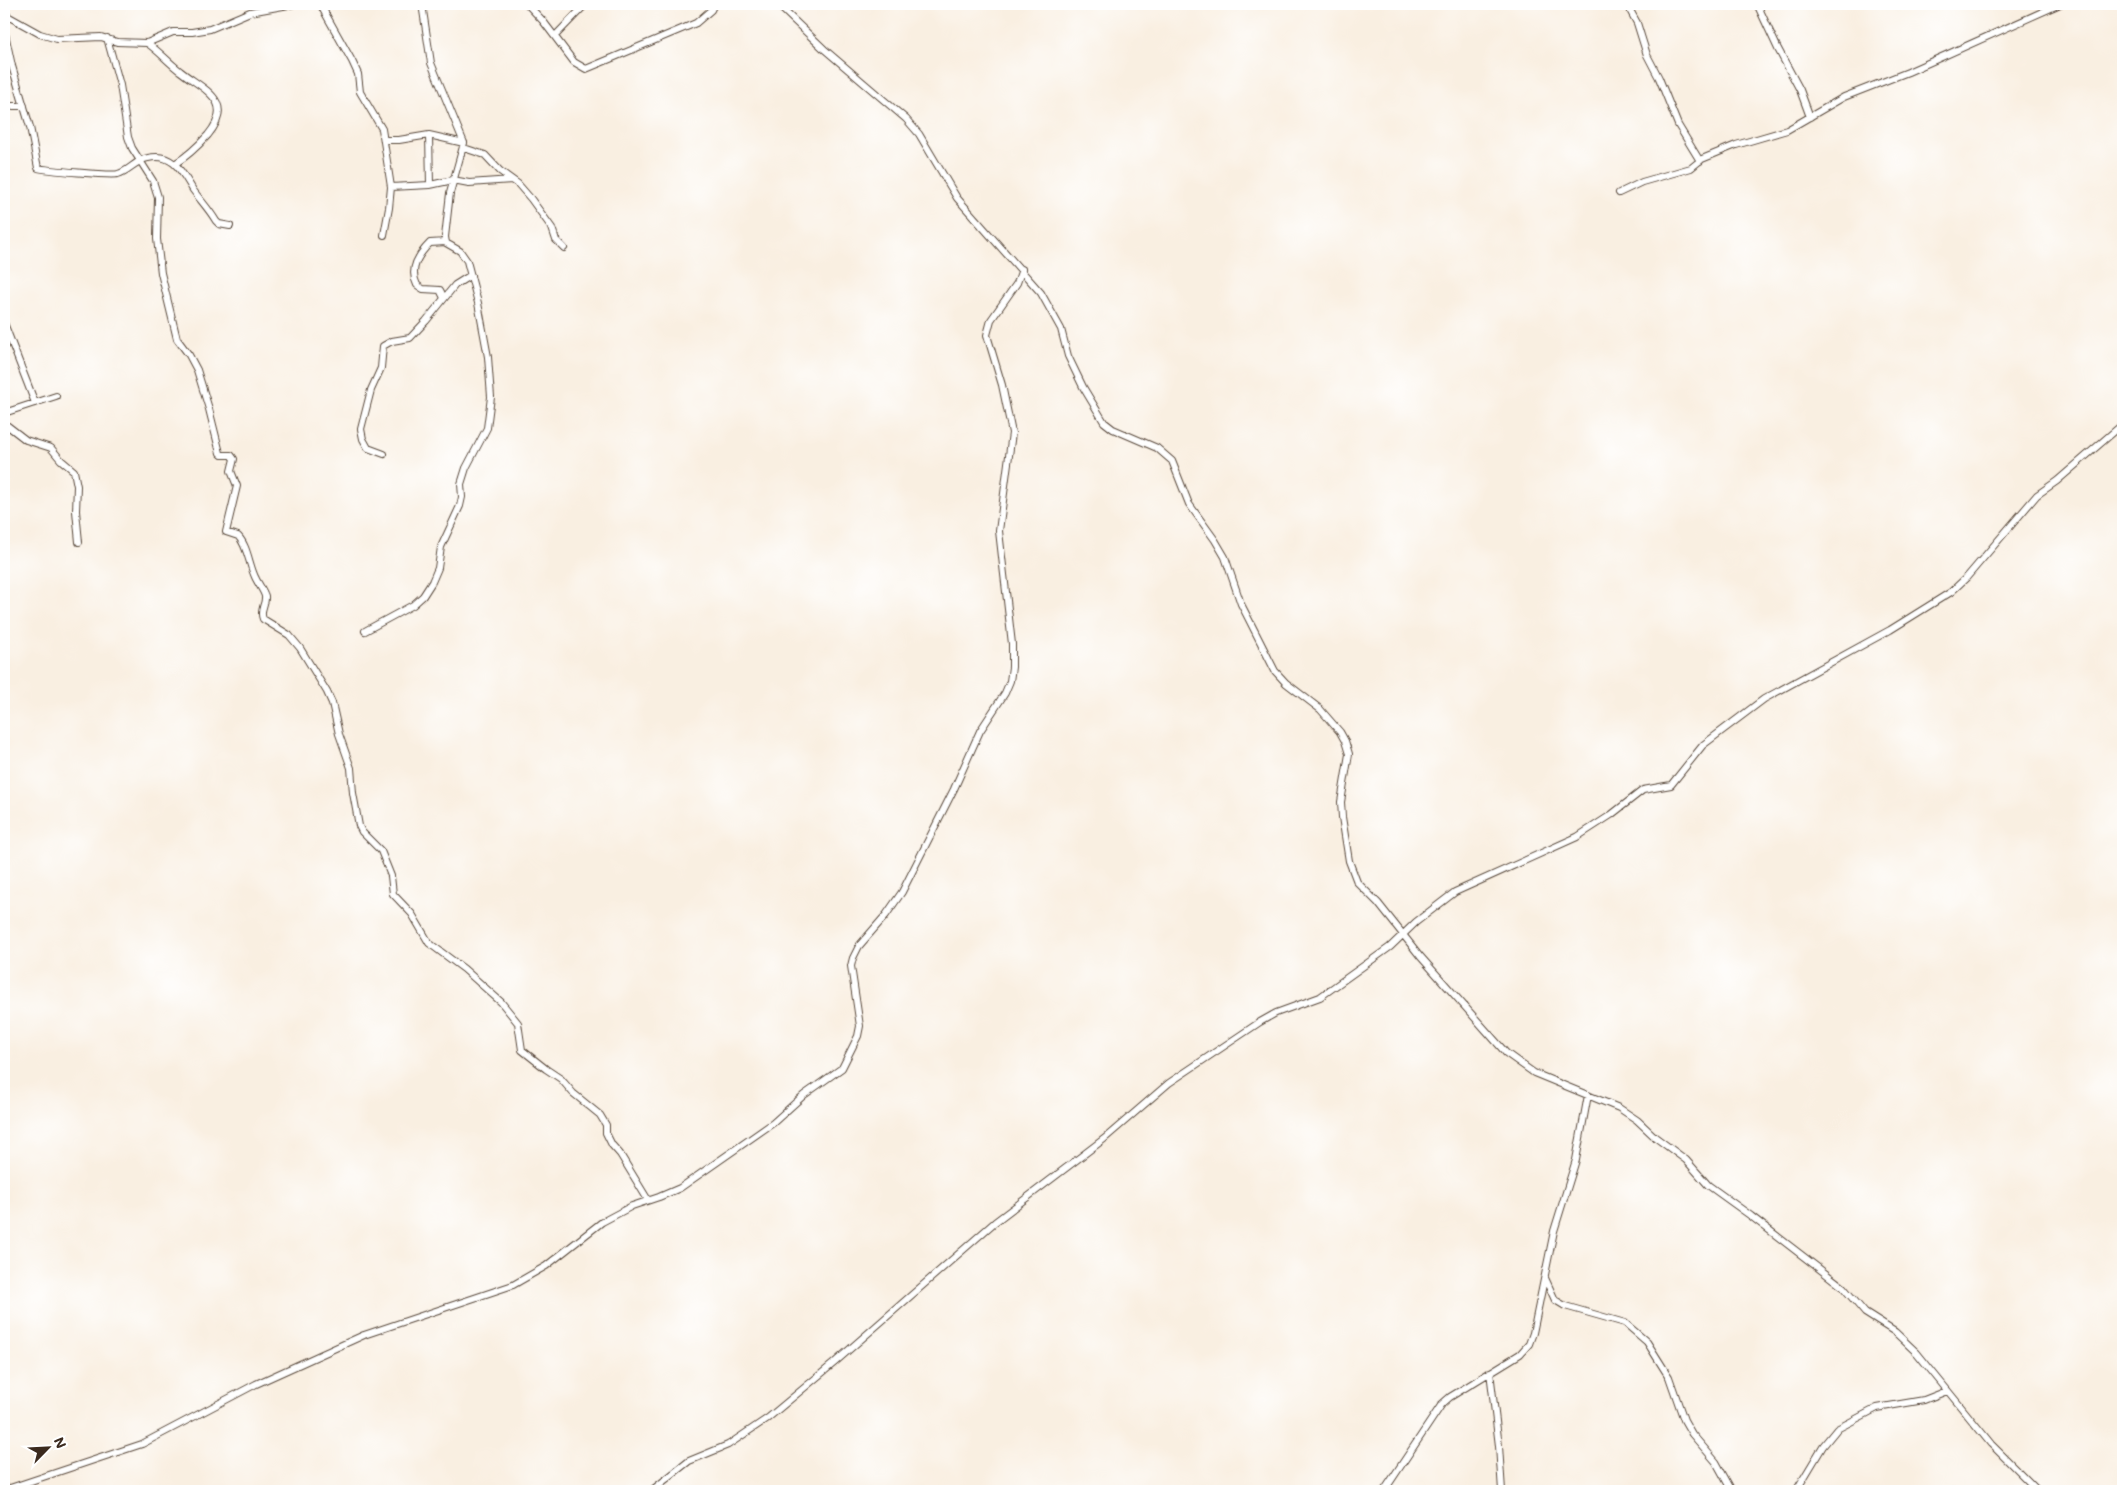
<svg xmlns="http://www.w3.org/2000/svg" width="2127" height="1495" viewBox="0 0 2127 1495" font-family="Mali,sans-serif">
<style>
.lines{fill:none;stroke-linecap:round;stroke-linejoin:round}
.minor-casing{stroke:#58483b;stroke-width:8}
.minor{stroke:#fff;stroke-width:6}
</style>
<rect width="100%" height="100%" fill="#fff"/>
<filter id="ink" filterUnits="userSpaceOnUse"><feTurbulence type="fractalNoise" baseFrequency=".02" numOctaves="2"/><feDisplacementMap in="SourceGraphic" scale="10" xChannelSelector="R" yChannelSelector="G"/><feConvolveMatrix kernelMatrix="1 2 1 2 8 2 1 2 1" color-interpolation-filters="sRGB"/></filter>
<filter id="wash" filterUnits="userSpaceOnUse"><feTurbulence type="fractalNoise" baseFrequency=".0096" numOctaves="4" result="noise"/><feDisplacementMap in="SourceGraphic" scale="20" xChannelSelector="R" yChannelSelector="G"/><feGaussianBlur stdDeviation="1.12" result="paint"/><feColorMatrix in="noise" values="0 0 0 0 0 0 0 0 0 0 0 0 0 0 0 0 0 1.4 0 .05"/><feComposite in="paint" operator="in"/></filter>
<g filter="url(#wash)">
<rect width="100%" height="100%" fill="#f9efe1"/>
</g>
<g filter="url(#ink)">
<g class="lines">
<!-- minor casing -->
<g class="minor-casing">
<path id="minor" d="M 320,4 L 352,61 L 358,74 L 360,92 L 382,129 L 391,187 L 389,208 L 384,235
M 527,4 L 543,21 L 574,62 L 586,69 L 696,23 L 711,10 L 714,4
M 777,4 L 824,49 L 906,119 L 919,134 L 957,198 L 1041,293 L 1061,329 L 1068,356 L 1083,387 L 1104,422 L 1113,429 L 1157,448 L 1172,461 L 1189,504 L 1215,540 L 1225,557 L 1241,604 L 1275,671 L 1286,683 L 1320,709 L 1340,732 L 1345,741 L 1349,754 L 1341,802 L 1342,817 L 1349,861 L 1357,882 L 1378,903 L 1420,956 L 1506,1053 L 1534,1073 L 1619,1108 L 1637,1120 L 1655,1137 L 1686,1160 L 1708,1185 L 1751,1216 L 1843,1287 L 1865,1313 L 1895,1332 L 1917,1353 L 1991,1444 L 2038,1491
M 1757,4 L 1778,49 L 1800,90 L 1810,117
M 1631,12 L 1637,23 L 1647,55 L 1659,78 L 1678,125 L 1700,161
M 4,14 L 40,34 L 57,39 L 101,37 L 117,42 L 147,43 L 173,32 L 192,32 L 210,29 L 250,12 L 294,4
M 4,29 L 12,66 L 30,127 L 38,168 C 45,170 112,176 118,174 C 129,171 136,160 148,158 C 173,152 182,172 193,190 C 201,201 209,209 216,221 L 219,224 L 230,226
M 555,36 L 586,4
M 107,38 L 120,85 L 128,137 L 132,148 L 153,181 L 158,197 L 157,239 L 161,273 L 177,339 L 189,355 L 197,370 L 209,409 L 220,453 L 222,455 L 231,455 L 234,459 L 231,471 L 237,486 L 226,532 L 238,536 C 248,546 249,566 256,579 C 259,585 263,590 265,596 C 266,605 259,610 263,619 L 289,635 L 300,648 L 327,692 L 332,703 L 339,734 L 351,768 L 353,793 L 359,826 L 362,832 L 381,851 L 391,876 L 393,894 L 412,914 L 429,943 L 464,969 L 501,1002 L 518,1023 L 522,1050 L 546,1069 L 561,1079 L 573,1093 L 600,1115 L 606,1125 L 606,1133 L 612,1145 L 620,1154 L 648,1200
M 147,43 C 159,51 168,62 180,71 C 204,90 236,101 208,135 C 198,146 189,155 176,163
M 4,106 L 24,106
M 429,135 L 430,185
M 384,140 L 399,140 L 429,135 L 464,143
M 464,148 L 485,155 L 500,171 L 518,184 L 531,199 L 552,228 L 556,240 L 564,248
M 391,187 L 430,185 L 453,180 L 469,183 L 512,180
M 1619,193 L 1642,182 L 1691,168 L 1702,159 L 1736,145 L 1787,130 L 1844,97 L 1908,72 L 2060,4
M 444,298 L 440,290 L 423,289 L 417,285 C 409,269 418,255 430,243 L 446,242
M 4,323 L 35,403
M 4,413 L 56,396
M 4,423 L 26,440 L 51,448 L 61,460 L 74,471 L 77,486 L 76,511 L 79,542
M 384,454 L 368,448 L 363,439 L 361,429 L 371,390 L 381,368 L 383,346 L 392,341 L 410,338 L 426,321 L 455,285 L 471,275
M 365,631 L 413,605 L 423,596 L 432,582 L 438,568 L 441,547 L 460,506 L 462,497 L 461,484 L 466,468 L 487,428 L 491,397 L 488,357 L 478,303 L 467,261 L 460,251 L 446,243 L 445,237 L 450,193 L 464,143 L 431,63 L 422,4
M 1545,1278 L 1555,1300 L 1565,1306 L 1625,1323 L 1647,1342 L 1669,1377 L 1684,1420 L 1692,1434 L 1716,1462 L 1732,1491
M 1490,1372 L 1499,1446 L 1502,1491
M 4,1490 L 142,1444 L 256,1384 L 364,1335 L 513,1285 L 546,1266 L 602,1222 L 632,1206 L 659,1197 L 680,1188 L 773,1123 L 804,1095 L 842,1068 L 858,1036 L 860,1026 L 851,966 L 853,958 L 859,946 L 886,915 L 902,892 L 954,789 L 980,731 L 1005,693 L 1010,681 L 1012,667 L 1012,644 L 999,531 L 1012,433 L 1002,385 L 987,335 L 991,320 L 1017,283 L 1022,269
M 651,1491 L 689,1461 L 728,1445 L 768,1418 L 834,1363 L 995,1222 L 1104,1139 L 1169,1083 L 1260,1022 L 1276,1013 L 1320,997 L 1390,947 L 1416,922 L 1455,892 L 1577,837 L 1611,815 L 1643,790 L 1671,785 L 1703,745 L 1764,699 L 1890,630 L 1951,592 L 1967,577 L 2037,495 L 2057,481 L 2123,424
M 1384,1491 L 1442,1404 L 1450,1397 L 1520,1354 L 1529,1344 L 1533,1333 L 1554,1231 L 1576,1160 L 1588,1095
M 1796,1491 L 1823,1446 L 1837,1429 L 1877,1408 L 1924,1400 L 1947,1391"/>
</g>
<!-- minor -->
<use href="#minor" class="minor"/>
</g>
</g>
<!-- margin -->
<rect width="2127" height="1495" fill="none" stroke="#fff" stroke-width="20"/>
<!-- north arrow -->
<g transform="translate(48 1448) rotate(66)" stroke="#ffffff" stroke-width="4" paint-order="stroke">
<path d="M0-4L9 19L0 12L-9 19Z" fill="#3b2a1e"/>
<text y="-8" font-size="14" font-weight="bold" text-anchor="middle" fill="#3b2a1e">N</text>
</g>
</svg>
